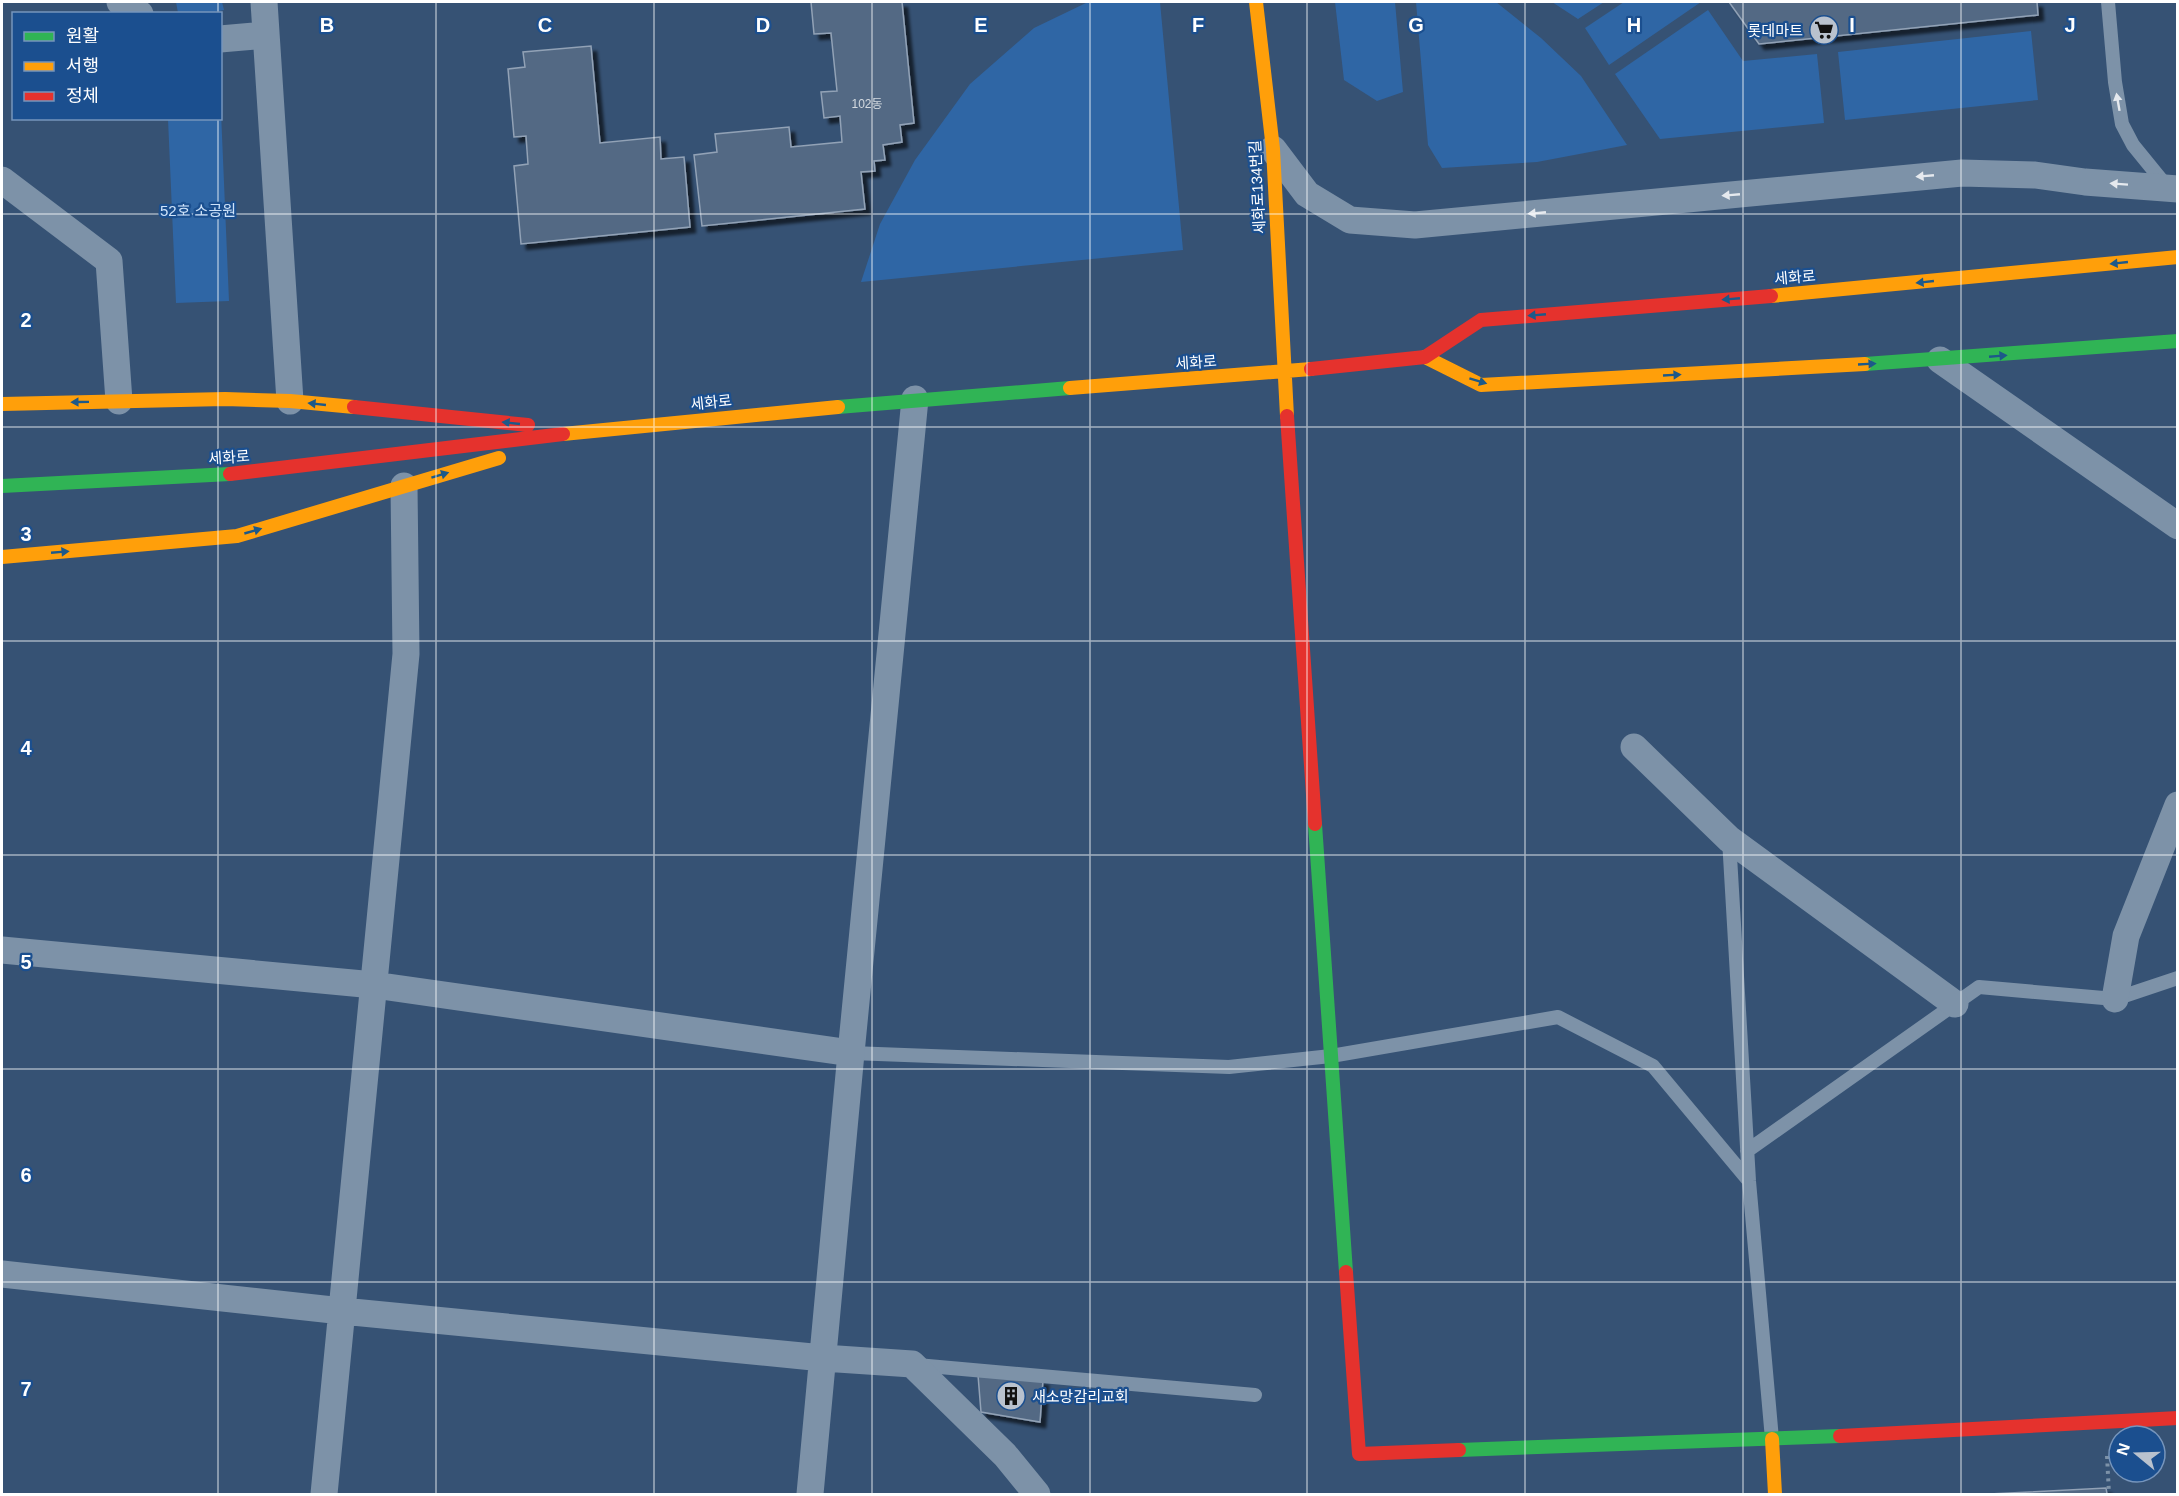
<svg xmlns="http://www.w3.org/2000/svg" width="2179" height="1496" viewBox="0 0 2179 1496" font-family="Helvetica,'Noto Sans KR',sans-serif">
<style>
.green{fill:#2f66a5}
.building{fill:#526984;stroke:#92a2b6;stroke-width:1.5;filter:url(#shadow)}
.lines{fill:none;stroke-linecap:round;stroke-linejoin:round}
.path{stroke:#7d92a8;stroke-width:4;stroke-dasharray:3 4.5;stroke-linecap:butt}
.lane{stroke:#7d92a8;stroke-width:14}
.street{stroke:#7d92a8;stroke-width:27}
.fast{stroke:#30b455;stroke-width:14}
.slow{stroke:#ff9f0a;stroke-width:14}
.jam{stroke:#e5322d;stroke-width:14}
.oneway{fill:#e5e9ee}
.oneway2{fill:#1d5989}
.grid{fill:none;stroke:#fff;stroke-width:1.5;stroke-opacity:0.55}
.labels{text-anchor:middle;dominant-baseline:central;stroke-width:4.5;stroke-linejoin:round;paint-order:stroke}
.number-label{font-size:12px;fill:#d4dae0}
.poi-label{font-size:15px;fill:#fff;stroke:#1b4f8f;text-anchor:end}
.street-label{font-size:15px;fill:#fff;stroke:#1b4f8f}
.park-label{font-size:15px;fill:#cfe3fa;stroke:#1b4f8f}
.grid-label{font-size:20px;text-anchor:middle;font-weight:bold;fill:#fff;stroke:#1b4f8f;stroke-width:4.5;stroke-linejoin:round;paint-order:stroke}
</style>
<defs>
<filter id="shadow"><feDropShadow dx="5.5" dy="5.5" stdDeviation="1.5" flood-color="#0009"/></filter>
</defs>
<rect width="100%" height="100%" fill="#365274"/>
<!-- green -->
<path class="green" d="M 176,2 L 222,2 L 224,10 L 210,13 L 178,13 Z
M 1088,2 L 1160,2 L 1183,250 L 861,282 L 880,224 L 915,160 L 970,84 L 1034,28 Z
M 1335,2 L 1395,2 L 1403,92 L 1377,101 L 1344,80 Z
M 1416,2 L 1496,2 L 1541,38 L 1581,76 L 1627,145 L 1537,162 L 1442,168 L 1428,145 Z
M 1552,2 L 1604,2 L 1578,19 Z
M 1624,2 L 1701,2 L 1609,65 L 1585,28 Z
M 1708,10 L 1743,61 L 1817,54 L 1824,123 L 1660,139 L 1615,74 Z
M 2031,31 L 2038,100 L 1845,120 L 1838,52 Z
M 221,112 L 229,301 L 176,303 L 168,119 L 220,118 Z"/>
<!-- building -->
<path class="building" d="M 811,2 L 902,2 L 914,123 L 900,125 L 902,142 L 883,145 L 885,160 L 874,161 L 875,171 L 861,172 L 865,209 L 702,226 L 694,155 L 717,152 L 715,134 L 789,127 L 791,147 L 842,142 L 840,116 L 824,118 L 821,92 L 837,91 L 831,33 L 814,34 Z
M 1729,2 L 2037,2 L 2038,15 L 1759,44 Z
M 591,46 L 600,143 L 660,137 L 661,159 L 684,157 L 690,227 L 521,244 L 514,166 L 528,164 L 526,136 L 514,137 L 508,69 L 525,67 L 523,52 Z
M 978,1375 L 1043,1380 L 1040,1422 L 981,1412 Z
M 2106,1488 L 2107,1494 L 1989,1494 Z"/>
<g class="lines">
<!-- path -->
<path class="path" d="M 2107,1456 L 2109,1494"/>
<!-- lane -->
<path class="lane" d="M 2108,2 L 2115,82 L 2122,124 L 2133,145 L 2168,188
M 1729,839 L 1749,1181 L 1772,1439
M 851,1053 L 1229,1067 L 1331,1056 L 1558,1017 L 1653,1066 L 1749,1181
M 1747,1151 L 1979,987 L 2115,999 L 2178,978
M 917,1365 L 1255,1395"/>
<!-- street -->
<path class="street" d="M 120,2 L 140,14
M 264,2 L 290,401
M 220,39 L 266,35
M 1273,149 L 1307,194 L 1350,220 L 1415,225 L 1962,173 L 2035,175 L 2085,182 L 2178,189
M 2,180 L 109,261 L 119,401
M 1940,360 L 2178,526
M 1634,747 L 1729,839 L 1955,1004
M 2,950 L 374,985 L 851,1053
M 2115,999 L 2126,936 L 2178,805
M 2,1274 L 342,1311 L 823,1358 L 912,1364 L 1005,1455 L 1037,1494
M 324,1494 L 406,654 L 404,486
M 810,1494 L 851,1053 L 915,399"/>
<!-- fast -->
<path class="fast" d="M 1865,364 L 2178,341
M 838,407 L 1070,388
M 2,486 L 230,474
M 1315,824 L 1346,1272
M 1459,1450 L 1840,1436"/>
<!-- slow -->
<path class="slow" d="M 1256,2 L 1273,149 L 1287,416
M 1771,296 L 2178,257
M 1425,357 L 1481,385 L 1865,364
M 1070,388 L 1311,369
M 2,404 L 225,399 L 290,401 L 354,407
M 563,434 L 838,407
M 2,557 L 237,536 L 499,458
M 1772,1439 L 1775,1494"/>
<!-- jam -->
<path class="jam" d="M 1311,369 L 1425,357 L 1481,320 L 1771,296
M 354,407 L 528,425
M 1287,416 L 1315,824
M 230,474 L 563,434
M 1346,1272 L 1359,1454 L 1459,1450
M 1840,1436 L 2178,1418"/>
</g>
<!-- one-way arrows -->
<defs><path id="oneway-solid" d="M-6-.8H1V-3.2L6.5 0L1 3.2V.8H-6Z" transform="scale(1.5)"/></defs>
<g class="oneway">
<use href="#oneway-solid" transform="translate(2118 102) rotate(-100)"/>
<use href="#oneway-solid" transform="translate(1925 176) rotate(175)"/>
<use href="#oneway-solid" transform="translate(2119 184) rotate(-176)"/>
<use href="#oneway-solid" transform="translate(1731 195) rotate(175)"/>
<use href="#oneway-solid" transform="translate(1537 213) rotate(175)"/>
</g>
<g class="oneway2">
<use href="#oneway-solid" transform="translate(2119 263) rotate(174)"/>
<use href="#oneway-solid" transform="translate(1925 282) rotate(174)"/>
<use href="#oneway-solid" transform="translate(1731 299) rotate(175)"/>
<use href="#oneway-solid" transform="translate(1537 315) rotate(175)"/>
<use href="#oneway-solid" transform="translate(1998 356) rotate(-5)"/>
<use href="#oneway-solid" transform="translate(1867 364) rotate(-3)"/>
<use href="#oneway-solid" transform="translate(1672 375) rotate(-3)"/>
<use href="#oneway-solid" transform="translate(1478 381) rotate(17)"/>
<use href="#oneway-solid" transform="translate(80 402) rotate(179)"/>
<use href="#oneway-solid" transform="translate(317 404) rotate(-174)"/>
<use href="#oneway-solid" transform="translate(511 423) rotate(-174)"/>
<use href="#oneway-solid" transform="translate(440 475) rotate(-17)"/>
<use href="#oneway-solid" transform="translate(253 531) rotate(-16)"/>
<use href="#oneway-solid" transform="translate(60 552) rotate(-5)"/>
</g>
<!-- grid -->
<path class="grid" d="M 218,2 L 218,14M 436,2 L 436,1494M 654,2 L 654,1494M 872,2 L 872,1494M 1090,2 L 1090,1494M 1307,2 L 1307,1494M 1525,2 L 1525,1494M 1743,2 L 1743,1494M 1961,2 L 1961,1494M 218,118 L 218,1494M 2,214 L 2178,214M 2,427 L 2178,427M 2,641 L 2178,641M 2,855 L 2178,855M 2,1069 L 2178,1069M 2,1282 L 2178,1282"/>
<!-- icons -->
<defs>
<g id="supermarket-disc" transform="scale(1.5)"><circle r="9.5" fill="#b9c2ce" stroke="#1b4f8f"/><path d="M-6-5.5h2.5l.6 2H6L4.5 2H-2.5L-4.4-4H-6ZM-1.5 3.2a1.3 1.3 0 1 0 .1 0ZM3 3.2a1.3 1.3 0 1 0 .1 0Z" fill="#111"/></g>
<g id="building-disc" transform="scale(1.5)"><circle r="9.5" fill="#b9c2ce" stroke="#1b4f8f"/><path d="M-4-6H4V6H1V3H-1V6H-4ZM-2.5-4.3h1.7v1.8h-1.7ZM.8-4.3h1.7v1.8H.8ZM-2.5-1h1.7V.8h-1.7ZM.8-1h1.7V.8H.8Z" fill="#111"/></g>
</defs>
<g fill-rule="evenodd">
<use href="#supermarket-disc" x="1824" y="30"/>
<use href="#building-disc" x="1011" y="1396"/>
</g>
<g class="labels">
<!-- number labels -->
<g class="number-label">
<text x="867" y="104">102동</text>
</g>
<!-- poi labels -->
<g class="poi-label">
<text x="1803" y="30">롯데마트</text>
<text x="1032" y="1396" text-anchor="start">새소망감리교회</text>
</g>
<!-- street labels -->
<g class="street-label">
<text transform="translate(1257 187) rotate(-93)">세화로134번길</text>
<text transform="translate(1795 277) rotate(-5)">세화로</text>
<text transform="translate(1196 362) rotate(-4)">세화로</text>
<text transform="translate(711 402) rotate(-6)">세화로</text>
<text transform="translate(229 457) rotate(-4)">세화로</text>
</g>
<!-- park labels -->
<g class="park-label">
<text x="198" y="210">52호 소공원</text>
</g>
</g>
<g class="grid-label">
<text x="327" y="32">B</text>
<text x="545" y="32">C</text>
<text x="763" y="32">D</text>
<text x="981" y="32">E</text>
<text x="1198" y="32">F</text>
<text x="1416" y="32">G</text>
<text x="1634" y="32">H</text>
<text x="1852" y="32">I</text>
<text x="2070" y="32">J</text>
<text x="26" y="327">2</text>
<text x="26" y="541">3</text>
<text x="26" y="755">4</text>
<text x="26" y="969">5</text>
<text x="26" y="1182">6</text>
<text x="26" y="1396">7</text>
</g>
<!-- border -->
<rect width="2179" height="1496" fill="none" stroke="#ffffff" stroke-width="6"/>
<!-- legend -->
<rect x="12" y="12" width="210" height="108" fill="#1b4f8f" stroke="#7695bc" stroke-width="1.5"/>
<rect x="24" y="32" width="30" height="9" fill="#30b455" stroke="#7695bc" stroke-width="1.5"/>
<text x="66" y="42" font-size="18" fill="#ffffff">원활</text>
<rect x="24" y="62" width="30" height="9" fill="#ff9f0a" stroke="#7695bc" stroke-width="1.5"/>
<text x="66" y="72" font-size="18" fill="#ffffff">서행</text>
<rect x="24" y="92" width="30" height="9" fill="#e5322d" stroke="#7695bc" stroke-width="1.5"/>
<text x="66" y="102" font-size="18" fill="#ffffff">정체</text>
<!-- north arrow -->
<g transform="translate(2137 1454) rotate(289)"><circle r="28" fill="#1b4f8f" stroke="#7695bc" stroke-width="1.5"/>
<path d="M0-4.5L10 22L0 15L-10 22Z" fill="#b9c2ce"/>
<text y="-9" font-size="16" font-weight="bold" text-anchor="middle" fill="#ffffff">N</text>
</g>
</svg>
